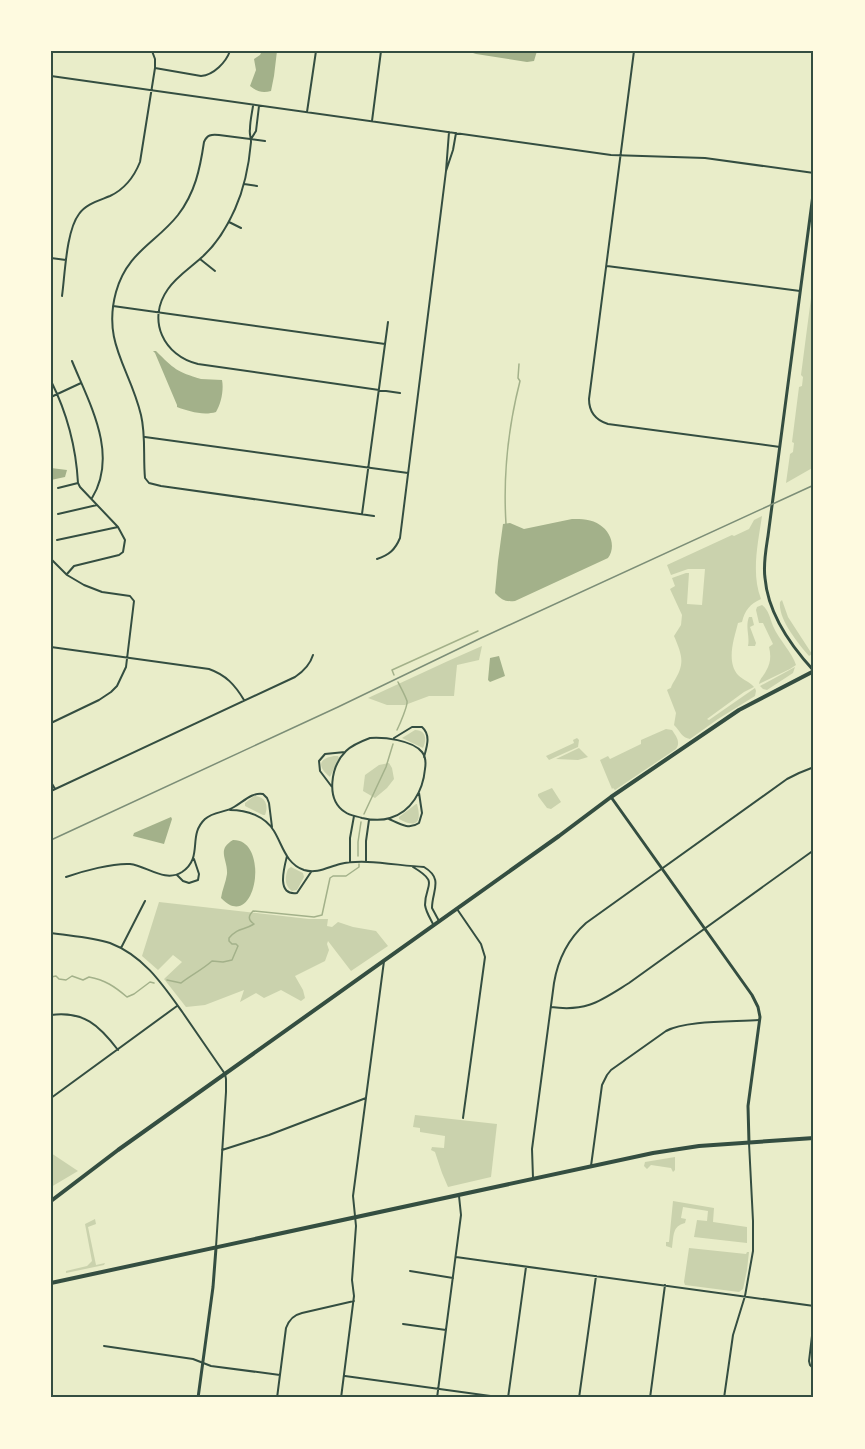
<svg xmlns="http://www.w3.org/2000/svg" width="865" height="1449" viewBox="0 0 865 1449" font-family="'Exo 2',sans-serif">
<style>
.green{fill:#cad2ad}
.water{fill:#a3b18a}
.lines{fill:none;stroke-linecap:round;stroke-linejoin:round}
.stream{stroke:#a3b18a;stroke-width:1.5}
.minor{stroke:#344e41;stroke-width:2}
.tertiary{stroke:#344e41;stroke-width:3}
.secondary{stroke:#344e41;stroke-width:3}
.primary{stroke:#344e41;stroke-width:4}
.trunk{stroke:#344e41;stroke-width:4}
.rail{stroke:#7c8e77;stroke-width:1.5}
.neatline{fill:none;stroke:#344e41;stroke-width:2}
</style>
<rect width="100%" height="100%" fill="#e9edc9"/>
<!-- green -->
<path class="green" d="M 814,292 L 814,467 L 786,483 L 790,454 L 793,452 L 794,443 L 792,442 L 799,387 L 802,386 L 803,377 L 801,375 L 811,298 L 813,295 Z
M 762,516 C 758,543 751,573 761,599 C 750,604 745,610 742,622 L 738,623 C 734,639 726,661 738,675 C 743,680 750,682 754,687 L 744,692 L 707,719 L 709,720 L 755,688 L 756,691 L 755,696 L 718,719 L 690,739 C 682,738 680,731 674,725 L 676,713 L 667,690 C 674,686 669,690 673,683 C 685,664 683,657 674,636 L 681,625 L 682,615 L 670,589 L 675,586 L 672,578 L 686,573 L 689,573 L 687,604 L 702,605 L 705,569 L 688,569 L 671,575 L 667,565 L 732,535 L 734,536 L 749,529 L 754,520 Z
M 782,600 L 788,617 L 812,654 L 809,656 C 798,643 778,619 780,602 Z
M 762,605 C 769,610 770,619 773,626 C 779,640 792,652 796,665 L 790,669 L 759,684 C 760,678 763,677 766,671 C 771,663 771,655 769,647 L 773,644 L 763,623 L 759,623 L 756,610 L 757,607 Z
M 749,617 L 752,617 L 754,625 L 750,627 L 756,643 L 755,646 L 748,646 C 750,636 745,627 749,617 Z
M 482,646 L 479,660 L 457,665 L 454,696 L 429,696 L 405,705 L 387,705 L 368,698 L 448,661 Z
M 795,667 L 793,673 L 767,690 L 763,689 L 760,686 Z
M 666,729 L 672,730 C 676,736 681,742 676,749 L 615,790 L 613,788 L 612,789 L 600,760 L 608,756 L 610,759 L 641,744 L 641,740 Z
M 415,730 C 426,730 427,739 423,748 L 402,738 Z
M 577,738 L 579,740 L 578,747 L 549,760 L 546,756 L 574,743 L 573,740 Z
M 579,748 L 588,757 L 578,760 L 556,759 Z
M 334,756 L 338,756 L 339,758 L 330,777 C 318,767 317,759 334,756 Z
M 389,763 L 392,768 L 394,779 L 387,788 L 375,798 L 363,791 L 365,775 L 379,765 Z
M 552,788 L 561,802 L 551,809 L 547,808 L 538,796 L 538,794 Z
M 254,796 C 265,796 269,805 265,815 L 263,815 L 245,806 L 245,803 Z
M 416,804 L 417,804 C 422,822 417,829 399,819 L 399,817 Z
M 291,867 L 303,873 L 304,877 L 297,890 L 292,891 C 284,885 285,877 288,869 Z
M 159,902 L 309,919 L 328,919 L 327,926 L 332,927 L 338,922 L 353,927 L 376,931 L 388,946 L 351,971 L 328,941 L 327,944 L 329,950 L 325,961 L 295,976 L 303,990 L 305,998 L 301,1001 L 281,990 L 264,998 L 256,993 L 240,1002 L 244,990 L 205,1005 L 186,1007 L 164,979 L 182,962 L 173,955 L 158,970 L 142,956 Z
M 415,1115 L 497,1124 L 491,1177 L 448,1187 L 442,1173 L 435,1152 L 431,1150 L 432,1147 L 444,1148 L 445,1136 L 420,1132 L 420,1128 L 413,1127 Z
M 51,1153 L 78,1171 L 51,1187 Z
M 675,1157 L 675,1170 L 673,1172 L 671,1168 L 651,1165 L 647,1169 L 644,1166 L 645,1162 Z
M 673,1201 L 714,1208 L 713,1222 L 747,1227 L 747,1243 L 694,1237 L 697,1220 L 707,1221 L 708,1211 L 683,1207 L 681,1218 L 686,1219 L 685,1223 C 672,1226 674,1236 672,1248 L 666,1246 L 666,1242 L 669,1242 Z
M 95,1219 L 96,1224 L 88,1227 L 96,1265 L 105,1263 L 104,1265 L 66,1273 L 66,1271 L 87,1266 L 92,1261 L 85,1224 Z
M 689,1248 L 746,1254 L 747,1252 L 749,1252 L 747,1270 L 743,1289 L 739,1292 L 685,1285 L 684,1282 Z"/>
<!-- water -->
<path class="water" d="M 262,51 L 277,51 L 274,76 L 271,91 C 263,93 257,92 250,86 L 256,70 L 254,59 L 260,55 Z
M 467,51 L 537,51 L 534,61 L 527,62 L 476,54 Z
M 153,351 L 156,351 C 174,369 177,372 201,379 L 222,380 C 224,390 221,404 216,412 C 203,416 188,411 177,407 L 177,405 L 155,353 Z
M 51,468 L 67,470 L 65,477 L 51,480 Z
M 572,519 C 581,519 592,519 600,525 C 611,532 616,547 608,558 L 515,601 C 505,602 502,600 495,593 L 498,561 L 503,524 L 510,523 L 524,529 Z
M 499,656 L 505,676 L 490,682 L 488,680 L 490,658 Z
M 171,817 L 172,819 L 164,844 L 133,836 L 134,833 Z
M 233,840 C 271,839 256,935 221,898 C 222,890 226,882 227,874 C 228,859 216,850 233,840 Z"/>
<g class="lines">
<!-- stream -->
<path class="stream" d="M 506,524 C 503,476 508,428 520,381 L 518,378 L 519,364
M 394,675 L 392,670 L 478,631
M 397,730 C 400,724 408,705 407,701 C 405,695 401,688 398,682
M 364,814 L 386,767 L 393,744
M 358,856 L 358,842 L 361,822
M 51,977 L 56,976 L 59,979 L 66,980 L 72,976 L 83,980 L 89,977 C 105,980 114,986 127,997 L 134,994 L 150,982 L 154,983
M 167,980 L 181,983 C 191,975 202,970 212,961 L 223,962 L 232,960 L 238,946 L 236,944 L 232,944 L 229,941 L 229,938 C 239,927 243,931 254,924 C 248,920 248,916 253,911 L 314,917 L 322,915 L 330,878 L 333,876 L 346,876 L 359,867 L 359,864"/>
<!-- minor -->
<path class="minor" d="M 634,51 C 618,167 605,283 589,399 C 589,412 595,420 608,424 L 780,447
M 155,68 L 201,76 C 214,75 226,62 230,51
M 51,76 L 611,155 L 705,158 L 814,173
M 253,106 C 252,113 250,121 250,129 C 249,133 251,137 251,142 C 249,165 244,189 235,209 C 227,227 216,245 201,258 C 190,268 176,277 168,289 C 146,320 164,356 198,364 L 400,393
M 307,112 L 316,51
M 372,121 L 381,51
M 449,132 L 446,171 L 453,150 L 456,133
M 251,139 L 256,131 L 259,106
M 265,141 L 219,135 C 211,134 207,135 204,142 C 200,169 195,193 178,215 C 156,243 127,252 116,292 C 102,343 130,368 141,415 C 146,436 143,457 145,478 L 149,483 L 161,486 L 374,516
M 244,184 L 257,186
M 229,222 L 241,228
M 51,258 L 66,260
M 200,259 L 215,271
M 607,266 L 800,291
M 62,296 C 65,275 66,231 79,214 C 86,204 98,201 110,196 C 125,189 134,177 140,162 L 155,68 L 155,59 L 152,51
M 113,306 L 385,344
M 72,361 C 89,403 119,454 92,498
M 51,381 C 67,413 76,447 78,483 L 80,487 L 118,527 L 125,540 L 123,552 L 119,555 L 74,566 L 67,574
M 51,397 L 81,383
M 145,437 L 408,473
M 58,488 L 78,483
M 58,514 L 97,505
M 362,514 L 388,322
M 57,540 L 118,527
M 51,559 L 67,575 L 84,585 L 102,592 L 130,596 L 134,601 L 126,667 L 117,686 L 111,692 L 99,700 L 51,723
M 377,559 C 389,555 395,550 400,538 L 446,171
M 51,647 L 209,669 C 226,675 235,685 244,700
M 370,738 C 384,737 412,740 422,752 C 426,757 426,763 425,769 C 423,791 411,812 390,818 C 381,821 371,820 362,818 C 357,816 350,816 345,812 C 325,799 331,766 346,751 C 352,745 362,741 370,738 Z
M 394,738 L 412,727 L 422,727 C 431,735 427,746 424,757
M 51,782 L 55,789
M 332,787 L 320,771 L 319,761 L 325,754 L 345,752
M 51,791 L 295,677 C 304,671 310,665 313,655
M 230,810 C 247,810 265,816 274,831 C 283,846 286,864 304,870 C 317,874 328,867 340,864 C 364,858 399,866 424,867 C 444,879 432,891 432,908 L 439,921
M 389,819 C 400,824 409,830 419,823 L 422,813 L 419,793
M 287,856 C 284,868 276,896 297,893 L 311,872
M 350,862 L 350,838 L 354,816
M 366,862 L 366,841 L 369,820
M 413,867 C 440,883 425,884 425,905 C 426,912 430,918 433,924
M 177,875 L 183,881 L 189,883 L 198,880 L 199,874 L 194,859
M 66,877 C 83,871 113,863 130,864 C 147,866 165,883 182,872 C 204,857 187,836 205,819 C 214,811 225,813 234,807 C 243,802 252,792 263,794 L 267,798 L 269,803 L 272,827
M 457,909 L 481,944 L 485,957 L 463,1118
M 51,933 C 71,936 92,937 110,943 C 144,956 163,985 183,1013 C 197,1033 211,1054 225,1074 L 226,1079 L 226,1092 L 216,1247
M 121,948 L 145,901
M 551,1007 C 587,1012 600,1001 629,983 L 814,850
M 51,1015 C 84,1011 99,1025 118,1050
M 51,1098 L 177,1006
M 222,1150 L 269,1135 L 366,1098
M 591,1166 L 602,1085 L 607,1075 L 611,1070 L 666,1031 C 686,1020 735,1022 759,1020
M 533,1178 L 532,1149 L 554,983 C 558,959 567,940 586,923 L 787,779 L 799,773 L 814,767
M 456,1257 L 814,1306
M 410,1271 L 453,1278
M 814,1319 L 809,1361 L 810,1365 L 814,1369
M 403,1324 L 446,1330
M 104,1346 L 193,1359 L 211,1366 L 280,1375
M 345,1376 L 505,1398
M 277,1398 L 286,1328 C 289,1320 293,1315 302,1313 L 354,1301
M 341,1398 L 354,1296 L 352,1280 L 356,1226 L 353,1196 L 384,961
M 437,1398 L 461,1215 L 459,1196
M 508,1398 L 526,1267
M 579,1398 L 596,1276
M 650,1398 L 665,1285
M 724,1398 L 733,1335 L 745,1296 L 753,1251 L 753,1221 L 749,1143"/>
<!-- tertiary -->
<path class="tertiary" d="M 611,797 L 752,995 L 758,1007 L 760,1017 L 748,1106 L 749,1143
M 198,1398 L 213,1287 L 216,1248"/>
<!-- secondary -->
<path class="secondary" d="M 814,187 L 768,536 C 766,549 763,564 765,578 C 768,614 790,645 814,671"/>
<!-- primary -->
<path class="primary" d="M 51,1201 L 118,1150 L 559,836 L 611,797 L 739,710 L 814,671"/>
<!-- trunk -->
<path class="trunk" d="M 51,1283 L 653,1153 L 699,1146 L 814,1138"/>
<!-- rail -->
<path class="rail" d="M 51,840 L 338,707 L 481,638 L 814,485"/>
</g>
<!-- border -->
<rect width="865" height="1449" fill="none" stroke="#fefae0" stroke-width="105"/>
<rect x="52" y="52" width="760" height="1344" class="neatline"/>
</svg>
